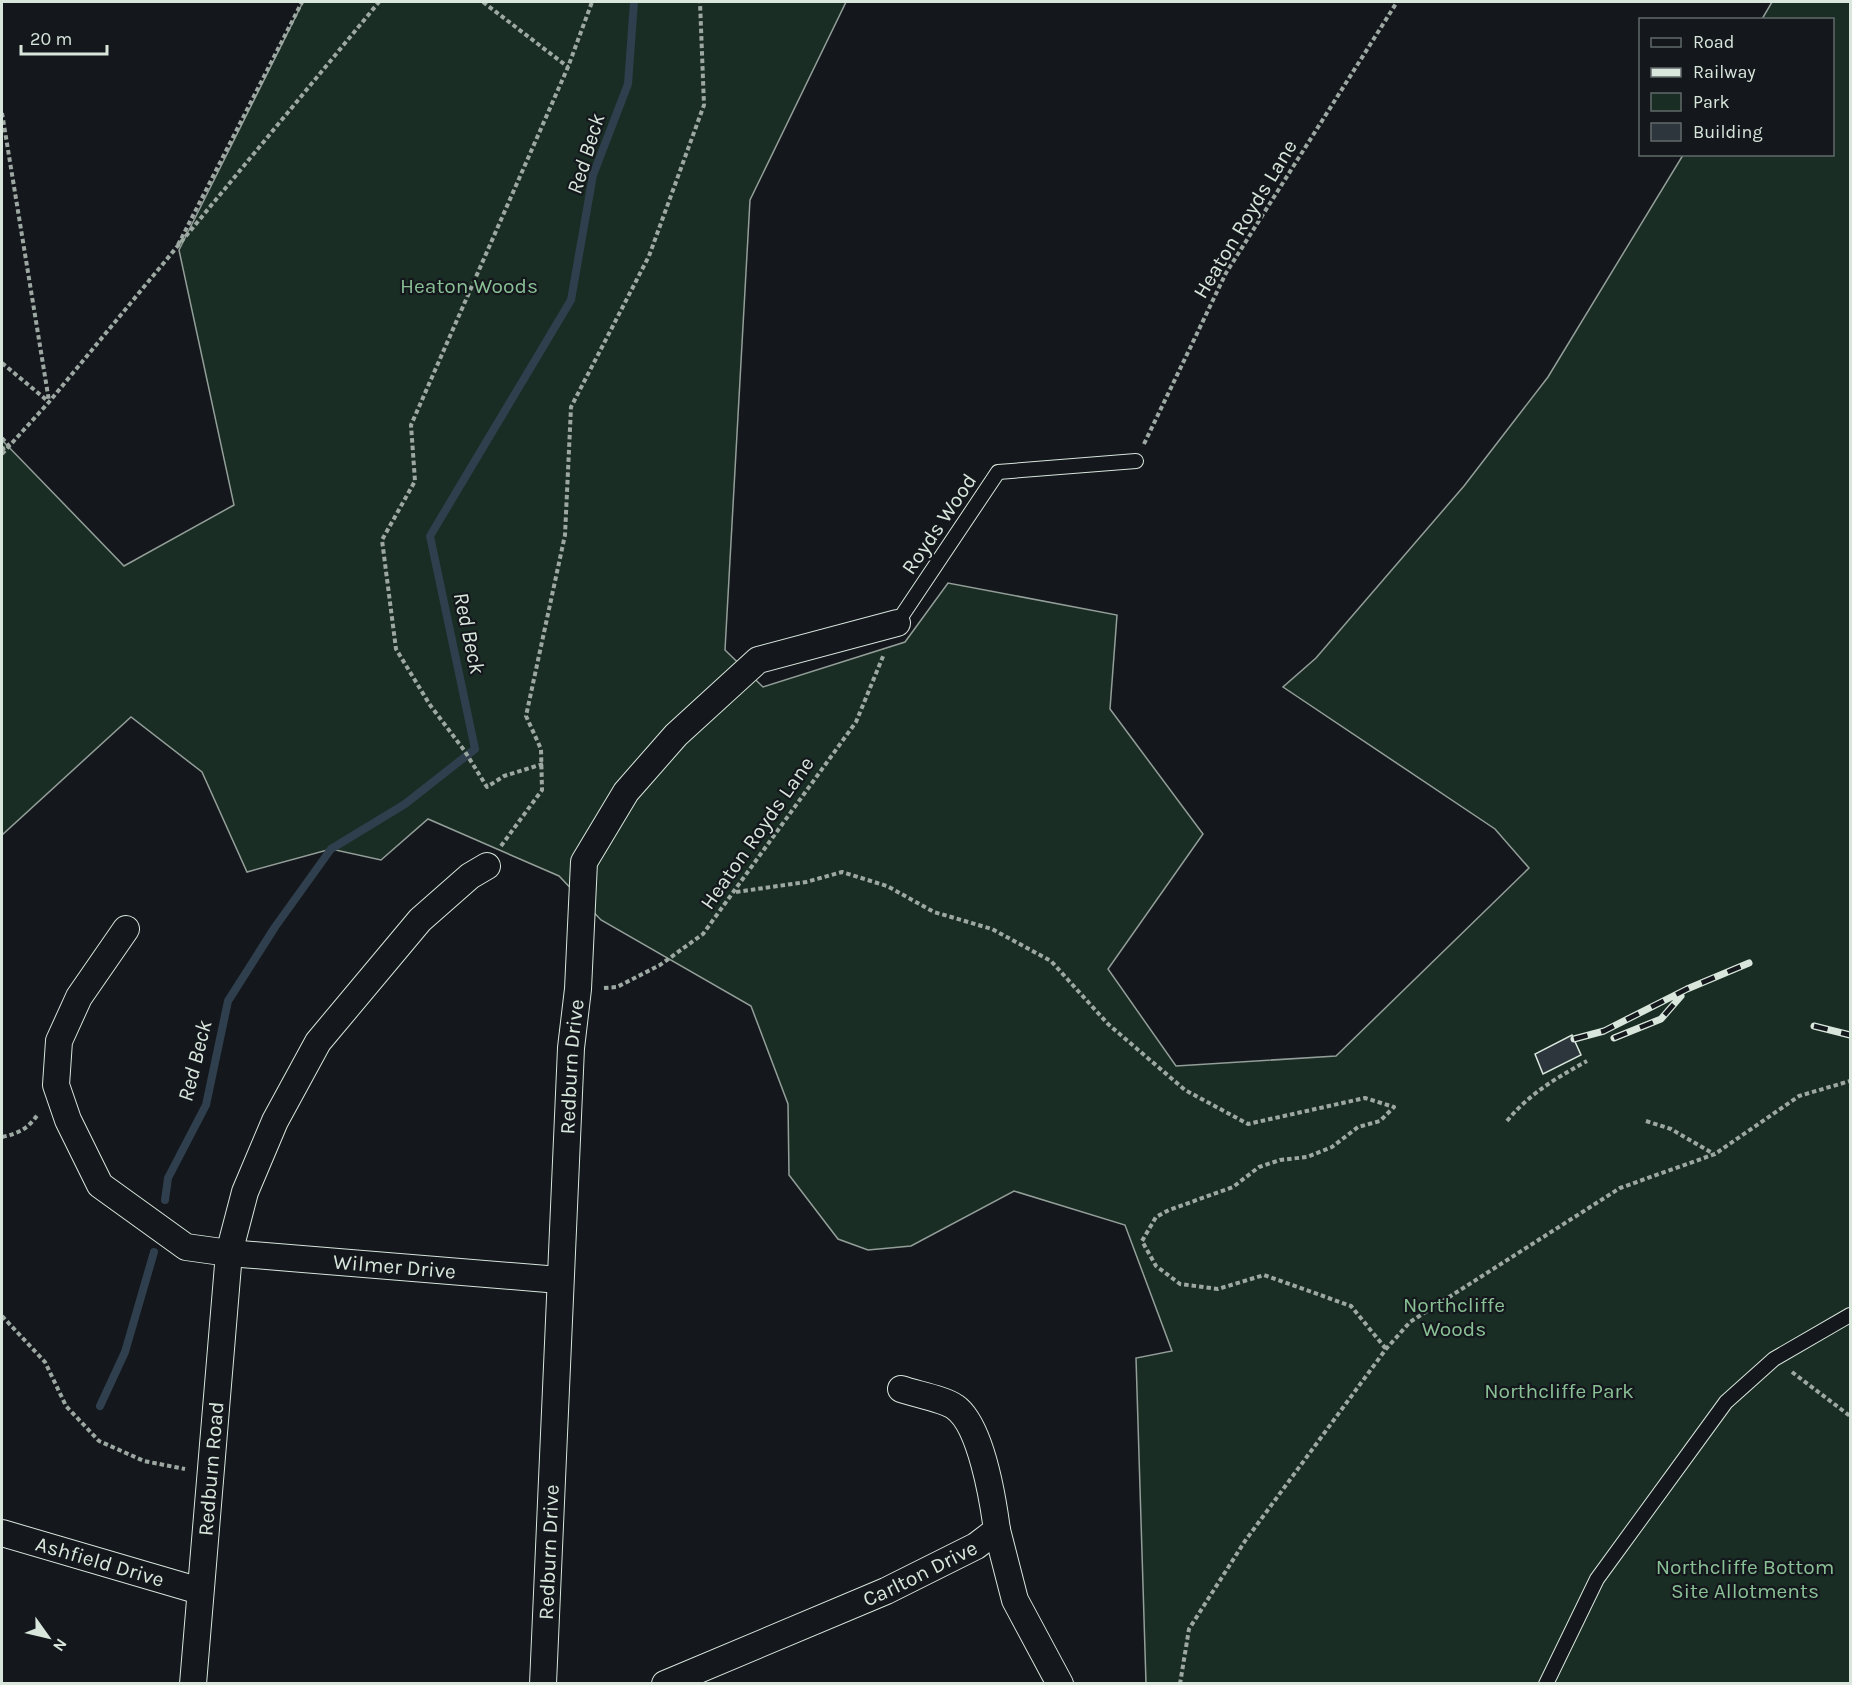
<svg xmlns="http://www.w3.org/2000/svg" width="1852" height="1685" viewBox="0 0 1852 1685" font-family="Karla,sans-serif">
<style>
.green{fill:#1a2d24;stroke:#939e99;stroke-width:1.5}
.lines{fill:none;stroke-linecap:round;stroke-linejoin:round}
.stream{stroke:#2f3f4d;stroke-width:8}
.building{fill:#2c363c;stroke:#d8e6dc;stroke-width:1.5}
.service-casing{stroke:#d8e6dc;stroke-width:16}
.minor-casing{stroke:#d8e6dc;stroke-width:28}
.path{stroke:#9da8a2;stroke-width:4;stroke-dasharray:4.5 3;stroke-linecap:butt}
.service{stroke:#14181c;stroke-width:14}
.minor{stroke:#14181c;stroke-width:26}
.rail-casing{stroke:#d8e6dc;stroke-width:7}
.rail{stroke:#14181c;stroke-width:4.5;stroke-dasharray:14;stroke-linecap:butt}
.labels{text-anchor:middle;dominant-baseline:central;stroke-width:4.5;stroke-linejoin:round;paint-order:stroke}
.street-label{font-size:21px;fill:#d8e6dc;stroke:#14181c}
.park-label{font-size:21px;fill:#8ac095;stroke:#14181c}
.water-label{font-size:22px;font-style:italic;fill:#d8e6dc;stroke:#14181c}
</style>
<rect width="100%" height="100%" fill="#14181c"/>
<!-- green -->
<path class="green" d="M 303,2 L 846,2 L 750,200 L 725,650 L 763,687 L 905,642 L 948,583 L 1117,615 L 1110,709 L 1203,834 L 1108,969 L 1176,1066 L 1336,1056 L 1529,868 L 1495,829 L 1283,687 L 1316,658 L 1464,486 L 1548,377 L 1683,155 L 1832,154 L 1832,20 L 1762,19 L 1772,2 L 1850,2 L 1850,1683 L 1146,1683 L 1136,1358 L 1172,1351 L 1125,1225 L 1014,1191 L 911,1246 L 868,1250 L 838,1239 L 789,1175 L 788,1104 L 751,1006 L 601,920 L 559,876 L 428,819 L 381,860 L 331,849 L 247,872 L 202,772 L 131,717 L 2,835 L 2,440 L 124,566 L 234,505 L 179,250 Z"/>
<g class="lines">
<!-- stream -->
<path class="stream" d="M 165,1200 L 168,1178 L 206,1105 L 228,1001 L 275,927 L 331,849 L 405,804 L 475,749 L 430,536 L 571,300 L 593,175 L 628,84 L 634,2
M 100,1406 L 125,1352 L 154,1252"/>
</g>
<!-- building -->
<path class="building" d="M 1572,1035 L 1581,1055 L 1543,1074 L 1535,1054 Z"/>
<g class="lines">
<!-- service casing -->
<g class="service-casing">
<path id="service" d="M 897,623 L 998,472 L 1136,461
M 1546,1684 L 1597,1579 L 1726,1402 L 1774,1359 L 1850,1315"/>
</g>
<!-- minor casing -->
<g class="minor-casing">
<g id="minor">
<path id="s1" d="M 126,929 L 79,997 L 59,1041 L 56,1085 L 68,1120 L 100,1185 L 186,1247 L 229,1253 L 559,1280"/>
<path d="M 997,1530 L 1015,1600 L 1060,1684"/>
<path id="s2" d="M 2,1533 L 200,1591"/>
<path id="s3" d="M 193,1684 L 229,1253 L 245,1192 L 275,1121 L 318,1042 L 420,920 L 470,876 L 487,866"/>
<path id="s4" d="M 543,1684 L 571,1048 L 578,989 L 584,862 L 626,792 L 676,735 L 758,660 L 897,623"/>
<path id="s5" d="M 665,1684 L 886,1591 L 976,1546 L 997,1530 C 993,1500 981,1425 955,1407 C 944,1399 915,1394 901,1389"/>
</g>
</g>
<!-- path -->
<path class="path" d="M 483,2 L 568,67
M 2,113 L 49,401
M 178,245 L 302,2
M 2,363 L 49,402
M 2,438 L 9,446 L 2,449
M 1144,444 L 1226,273 L 1397,2
M 2,454 L 49,402 L 379,2
M 543,764 L 504,776 L 487,787 L 464,750 L 430,705 L 396,649 L 382,540 L 415,481 L 411,425 L 568,67 L 592,2
M 501,846 L 542,790 L 541,749 L 526,716 L 565,535 L 571,407 L 649,256 L 704,105 L 700,2
M 736,892 L 806,882 L 842,872 L 887,886 L 934,912 L 992,929 L 1051,961 L 1108,1024 L 1185,1090 L 1248,1124 L 1365,1098 L 1394,1107 L 1380,1121 L 1358,1127 L 1332,1147 L 1307,1157 L 1280,1160 L 1259,1167 L 1233,1187 L 1169,1210 L 1156,1217 L 1142,1241 L 1156,1266 L 1180,1284 L 1218,1289 L 1264,1275 L 1351,1306 L 1386,1349
M 604,988 L 617,987 L 660,965 L 703,934 L 856,722 L 884,654
M 1507,1121 C 1529,1094 1556,1078 1587,1061
M 1646,1121 L 1671,1129 L 1714,1154
M 2,1137 C 19,1133 28,1129 38,1114
M 2,1316 L 45,1362 L 66,1406 L 99,1441 L 144,1461 L 185,1469
M 1792,1372 L 1850,1416
M 1180,1684 L 1189,1629 L 1245,1541 L 1386,1349 L 1410,1322 L 1620,1188 L 1715,1154 L 1799,1096 L 1850,1081"/>
<!-- service -->
<use href="#service" class="service"/>
<!-- minor -->
<use href="#minor" class="minor"/>
<!-- rail casing -->
<g class="rail-casing">
<path id="rail" d="M 1814,1026 L 1850,1035
M 1614,1038 L 1661,1019 L 1681,996
M 1574,1039 L 1604,1031 L 1687,989 L 1749,963"/>
</g>
<!-- rail -->
<use href="#rail" class="rail"/>
</g>
<g class="labels">
<!-- street labels -->
<g class="street-label">
<text transform="translate(1245 219) rotate(-59)">Heaton Royds Lane</text>
<text transform="translate(939 524) rotate(-56)">Royds Wood</text>
<text transform="translate(757 833) rotate(-55)">Heaton Royds Lane</text>
<text stroke="none"><textPath href="#s4" startOffset="618">Redburn Drive</textPath></text>
<text stroke="none"><textPath href="#s1" startOffset="600">Wilmer Drive</textPath></text>
<text stroke="none"><textPath href="#s3" startOffset="216">Redburn Road</textPath></text>
<text stroke="none"><textPath href="#s4" startOffset="132">Redburn Drive</textPath></text>
<text stroke="none"><textPath href="#s2" startOffset="102">Ashfield Drive</textPath></text>
<text stroke="none"><textPath href="#s5" startOffset="278">Carlton Drive</textPath></text>
</g>
<!-- park labels -->
<g class="park-label">
<text x="469" y="286">Heaton Woods</text>
<text x="1454" y="1305">Northcliffe<tspan x="1454" dy="24">Woods</tspan></text>
<text x="1559" y="1391">Northcliffe Park</text>
<text x="1745" y="1567">Northcliffe Bottom<tspan x="1745" dy="24">Site Allotments</tspan></text>
</g>
<!-- water labels -->
<g class="water-label">
<text transform="translate(586 154) rotate(-73)">Red Beck</text>
<text transform="translate(469 633) rotate(78)">Red Beck</text>
<text transform="translate(195 1061) rotate(-76)">Red Beck</text>
</g>
</g>
<!-- border -->
<rect width="1852" height="1685" fill="none" stroke="#d8e6dc" stroke-width="6"/>
<!-- legend -->
<rect x="1639" y="18" width="195" height="138" fill="#14181c" stroke="#626a69" stroke-width="1.5"/>
<rect x="1651" y="38" width="30" height="9" fill="#14181c" stroke="#626a69" stroke-width="1.5"/>
<text x="1693" y="48" font-size="18" fill="#d8e6dc">Road</text>
<rect x="1651" y="68" width="30" height="9" fill="#d8e6dc" stroke="#626a69" stroke-width="1.5"/>
<text x="1693" y="78" font-size="18" fill="#d8e6dc">Railway</text>
<rect x="1651" y="93" width="30" height="18" fill="#1a2d24" stroke="#626a69" stroke-width="1.5"/>
<text x="1693" y="108" font-size="18" fill="#d8e6dc">Park</text>
<rect x="1651" y="123" width="30" height="18" fill="#2c363c" stroke="#626a69" stroke-width="1.5"/>
<text x="1693" y="138" font-size="18" fill="#d8e6dc">Building</text>
<!-- north arrow -->
<g transform="translate(48 1637) rotate(124)" stroke="#14181c" stroke-width="4.5" paint-order="stroke">
<path d="M0-4.5L10 22L0 15L-10 22Z" fill="#d8e6dc"/>
<text y="-9" font-size="16" font-weight="bold" text-anchor="middle" fill="#d8e6dc">N</text>
</g>
<!-- scale -->
<path d="M21 45v9h86v-9" fill="none" stroke="#d8e6dc" stroke-width="3"/>
<text x="30" y="45" font-size="18" fill="#d8e6dc" stroke="#14181c" stroke-width="4.5" paint-order="stroke">20 m</text>
</svg>
